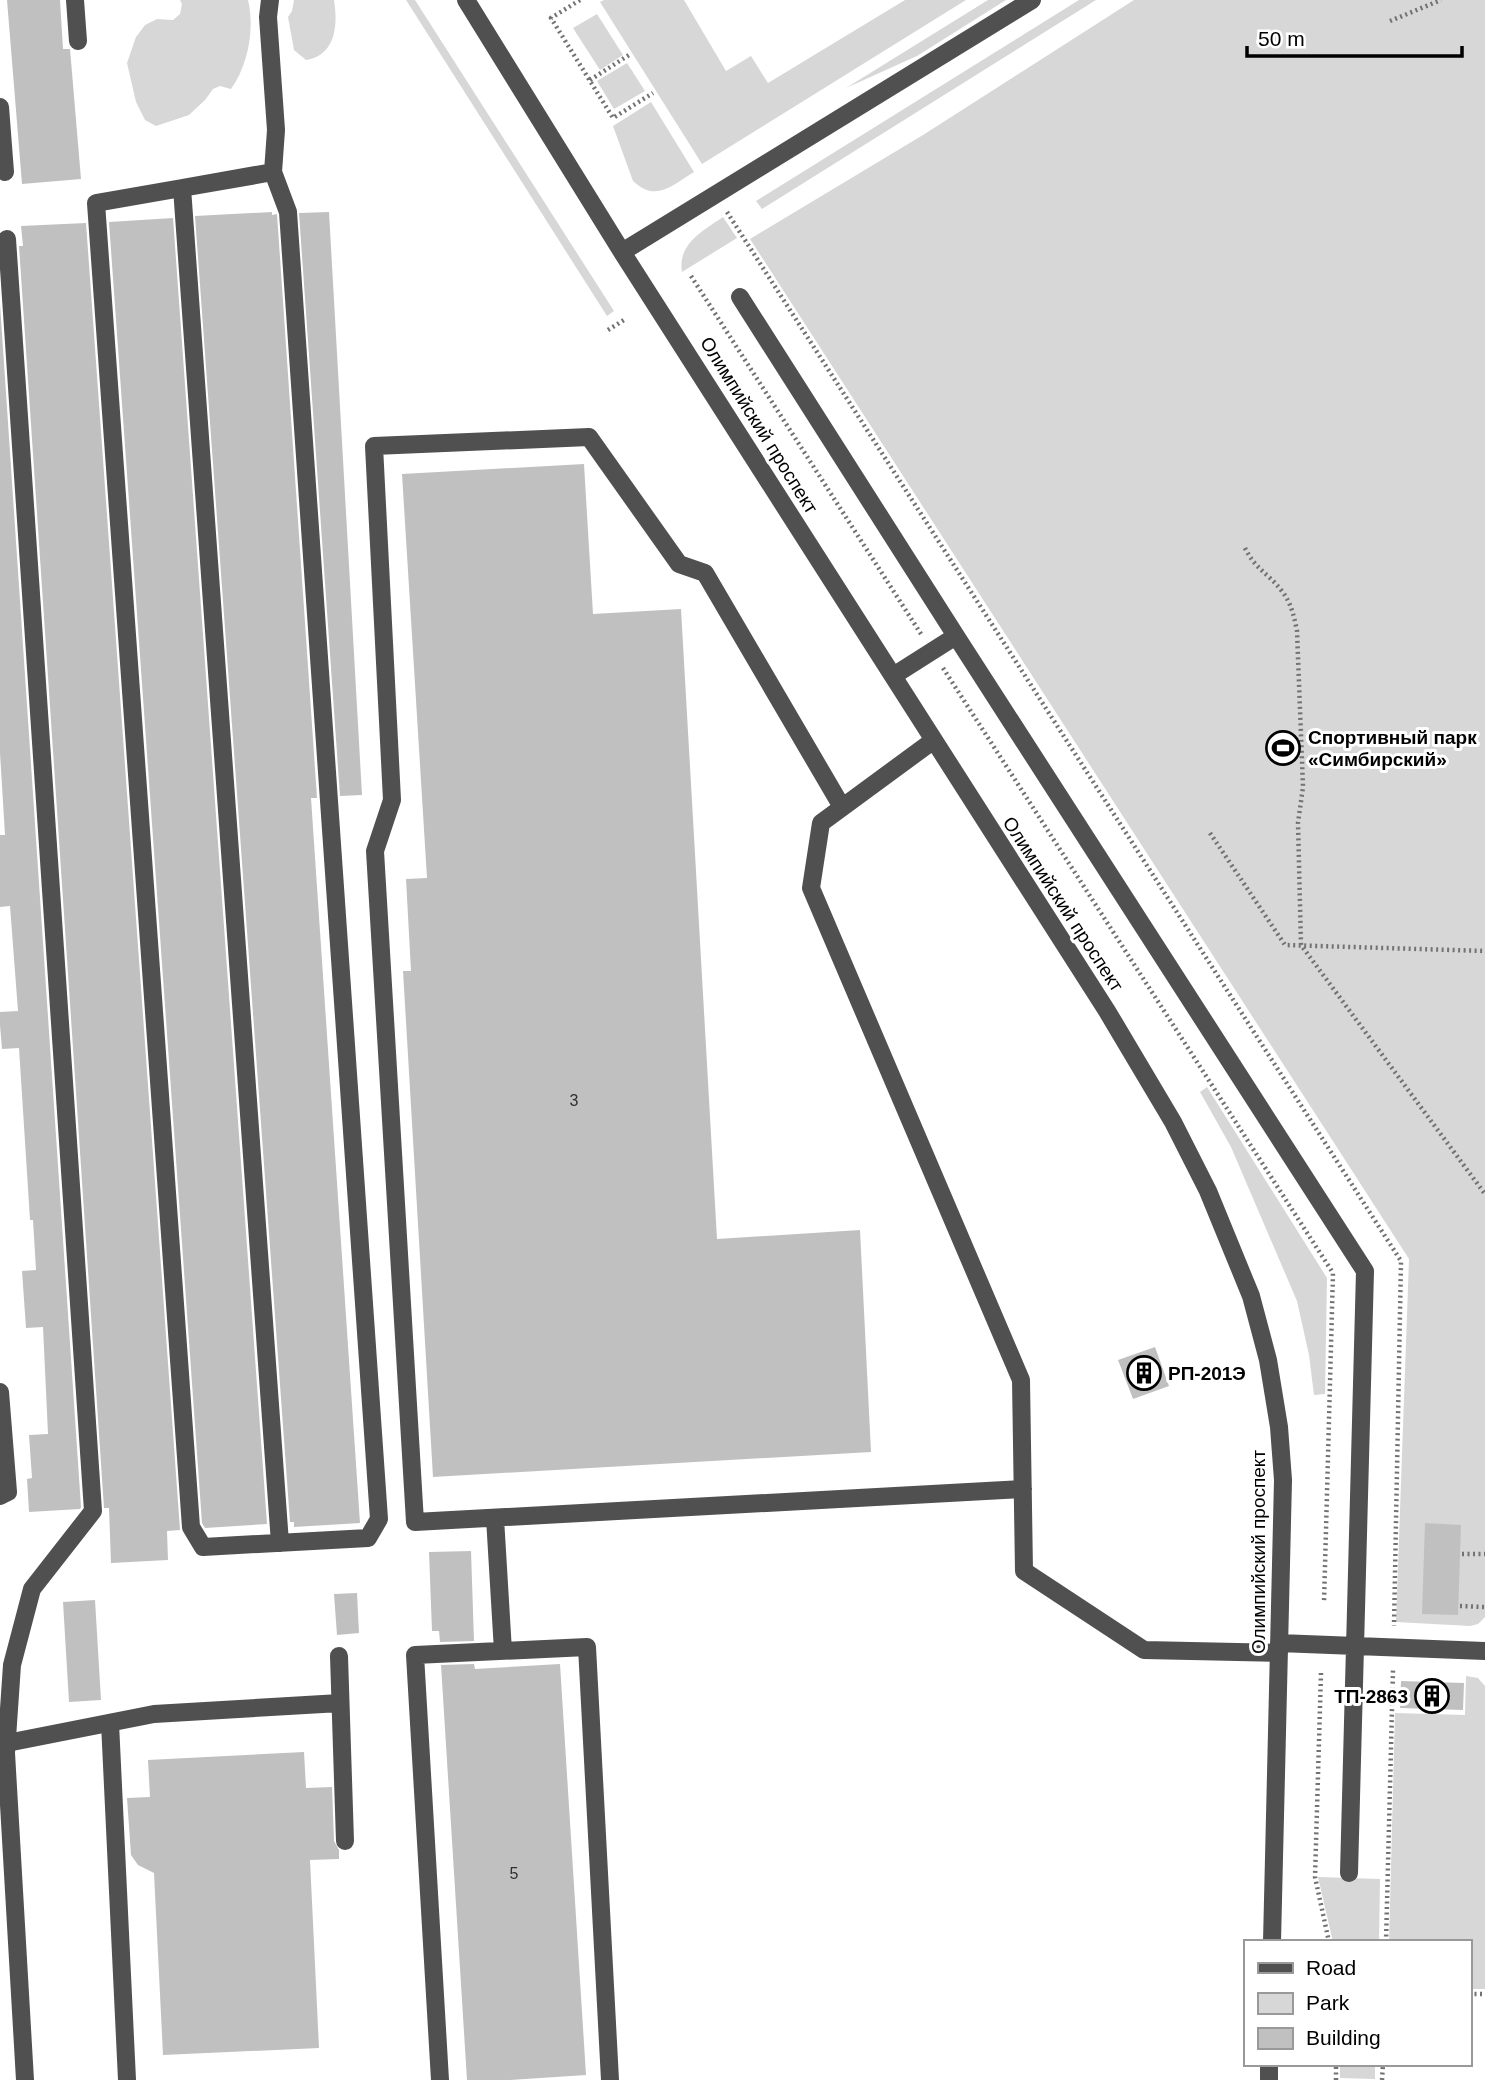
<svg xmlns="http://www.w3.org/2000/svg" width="1485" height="2080" viewBox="0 0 1485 2080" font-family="Helvetica,sans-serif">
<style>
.green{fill:#d7d7d7}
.building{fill:#c0c0c0}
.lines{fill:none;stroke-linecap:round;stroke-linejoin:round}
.path{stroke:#727272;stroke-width:4.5;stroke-dasharray:2 3.5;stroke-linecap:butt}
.minor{stroke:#505050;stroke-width:18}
.labels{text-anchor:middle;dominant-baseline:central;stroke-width:6;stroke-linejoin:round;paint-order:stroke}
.number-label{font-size:16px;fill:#303030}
.street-label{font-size:19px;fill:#000;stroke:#fff}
.poi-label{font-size:19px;font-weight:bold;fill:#000;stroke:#fff;text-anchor:start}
</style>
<rect width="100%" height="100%" fill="#fff"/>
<!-- green -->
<path class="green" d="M 180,0 L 248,0 C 255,29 248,65 231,89 L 220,86 L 213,89 L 205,100 L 189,115 L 156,126 L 145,120 L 136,102 L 127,63 L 136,37 L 145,25 L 157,19 L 173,20 L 180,14 L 182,4 Z
M 294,0 L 334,0 C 338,25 336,55 306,60 L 294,50 L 288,17 L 292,11 Z
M 406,0 L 415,0 L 614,311 L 607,316 Z
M 604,0 L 684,0 L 726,71 L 751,56 L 768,83 L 905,0 L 966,0 L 702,164 L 600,2 Z
M 988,0 L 1006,0 L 917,56 L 846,88 Z
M 1079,0 L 1096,0 L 762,209 L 756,201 Z
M 1134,0 L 1485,0 L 1485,1617 L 1478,1624 L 1470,1626 L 1396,1622 L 1409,1259 L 750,239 L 923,135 Z
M 597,14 L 623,55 L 600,70 L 573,28 Z
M 627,63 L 645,91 L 614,109 L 597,81 Z
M 651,102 L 694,172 C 672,185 656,203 633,181 L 613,126 Z
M 723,217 L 737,238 L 682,272 C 677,244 704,230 723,217 Z
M 1207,1087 L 1327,1278 L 1325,1394 L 1314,1395 L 1309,1355 L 1297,1301 L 1231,1147 L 1200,1092 Z
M 1466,1676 L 1478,1678 L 1485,1686 L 1485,1989 L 1469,1989 L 1469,1942 L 1389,1942 L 1395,1713 L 1465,1715 Z
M 1318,1877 L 1380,1879 L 1379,1942 L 1333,1942 Z
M 1340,2064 L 1375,2064 L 1375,2079 L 1340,2078 Z"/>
<!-- building -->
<path class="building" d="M 7,0 L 60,0 L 63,49 L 70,49 L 81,179 L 22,184 Z
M 272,212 L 272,215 L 277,214 L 317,798 L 311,798 L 360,1523 L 294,1527 L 294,1522 L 290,1522 L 195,216 Z
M 329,212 L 362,795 L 340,796 L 299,213 Z
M 173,218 L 267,1524 L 205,1528 L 202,1523 L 109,222 Z
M 86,223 L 180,1530 L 167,1531 L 168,1560 L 111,1563 L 109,1508 L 104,1508 L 19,246 L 23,246 L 21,226 Z
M 0,304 L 81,1507 L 80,1509 L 29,1512 L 27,1479 L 32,1478 L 29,1435 L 48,1434 L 43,1327 L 26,1328 L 22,1271 L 36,1270 L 33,1220 L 30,1220 L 19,1048 L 2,1049 L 0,1025 L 0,1012 L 18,1011 L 10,906 L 0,907 L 0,835 L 5,835 L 0,753 Z
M 584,464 L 593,614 L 681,609 L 717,1239 L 860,1230 L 871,1452 L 433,1477 L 403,971 L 411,971 L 406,879 L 427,878 L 402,474 Z
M 1155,1347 L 1169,1386 L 1133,1399 L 1118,1360 Z
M 1425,1523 L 1461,1525 L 1458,1615 L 1422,1614 Z
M 471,1551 L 474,1641 L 440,1642 L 439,1631 L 432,1631 L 429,1552 Z
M 357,1593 L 359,1633 L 337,1635 L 334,1594 Z
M 95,1600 L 101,1700 L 69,1702 L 63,1602 Z
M 474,1664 L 475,1669 L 560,1664 L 586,2075 L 510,2080 L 467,2080 L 441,1665 Z
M 1401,1681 L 1464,1683 L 1463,1710 L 1400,1708 Z
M 304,1752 L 306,1788 L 332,1787 L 334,1841 L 339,1850 L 339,1859 L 310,1860 L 319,2048 L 163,2055 L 154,1873 L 138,1865 L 131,1855 L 127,1798 L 150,1797 L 148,1760 Z"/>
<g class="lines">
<!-- path -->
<path class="path" d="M 580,0 L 551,18 L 613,118 L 653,93
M 1390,21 L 1441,0
M 590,80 L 629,55
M 727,212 L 1401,1261 L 1394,1626
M 691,276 L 921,634
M 608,330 L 624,320
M 1245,548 C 1255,569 1268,573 1281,590 C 1291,602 1294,616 1297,631 L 1303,787 L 1298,823 L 1301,945 L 1485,1194
M 943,668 L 1333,1273 L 1324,1603
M 1210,833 L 1285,945 L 1485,951
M 1462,1554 L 1485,1554
M 1460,1606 L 1485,1607
M 1321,1673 L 1315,1877 L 1329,1942
M 1386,1942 L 1393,1670
M 1469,1994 L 1485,1994
M 1336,2080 L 1336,2064
M 1382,2080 L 1383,2064"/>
<!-- minor -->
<path class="minor" d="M 75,0 L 78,41
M 466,0 L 622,252 L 1107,1011 L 1173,1122 L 1208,1191 L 1251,1296 L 1268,1360 L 1279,1427 L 1283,1480 L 1272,1942
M 0,107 L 5,172
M 273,172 L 182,188 L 280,1543
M 182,188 L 96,203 L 191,1527 L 203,1547 L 368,1538 L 379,1519 L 288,212 L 273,172 L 276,130 L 268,17 L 270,0
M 7,239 L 93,1511 L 32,1589 L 12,1665 L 6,1753 L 25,2080
M 622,252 L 1032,0
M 740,297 L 956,636 L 893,676
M 956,636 L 1365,1271 L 1349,1873
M 934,740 L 821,823 L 811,888 L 1021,1380 L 1024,1571 L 1144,1650 L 1279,1653
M 842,807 L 705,573 L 679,564 L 589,437 L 374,446 L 392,800 L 375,851 L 415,1522 L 1023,1489
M 0,1392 L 8,1492 L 0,1496
M 495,1518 L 503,1651
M 1279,1643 L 1485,1651
M 339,1656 L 345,1841
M 110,1723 L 127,2080
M 1,1734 L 7,1743 L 154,1714 L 340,1703
M 440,2080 L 415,1655 L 587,1647 L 610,2080
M 1269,2080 L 1269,2064"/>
</g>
<!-- icons -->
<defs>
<g id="stadium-ring" transform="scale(1.75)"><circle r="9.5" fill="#fff" stroke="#000" stroke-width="1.5"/><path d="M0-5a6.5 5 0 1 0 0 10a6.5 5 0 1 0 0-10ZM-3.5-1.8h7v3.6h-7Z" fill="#000"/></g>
<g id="building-ring" transform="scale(1.75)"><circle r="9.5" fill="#fff" stroke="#000" stroke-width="1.5"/><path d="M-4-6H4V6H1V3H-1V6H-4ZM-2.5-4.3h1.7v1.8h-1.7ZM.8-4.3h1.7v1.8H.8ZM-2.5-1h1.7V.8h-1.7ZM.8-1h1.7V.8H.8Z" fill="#000"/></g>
</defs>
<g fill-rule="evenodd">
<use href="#stadium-ring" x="1283" y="748"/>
<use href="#building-ring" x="1144" y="1373"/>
<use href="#building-ring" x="1432" y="1696"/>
</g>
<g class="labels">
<!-- number labels -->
<g class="number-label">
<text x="574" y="1100">3</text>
<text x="514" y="1873">5</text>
</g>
<!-- street labels -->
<g class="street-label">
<text transform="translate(759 425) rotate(58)">Олимпийский проспект</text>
<text transform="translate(1063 904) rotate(57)">Олимпийский проспект</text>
<text transform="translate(1258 1552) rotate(-90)">Олимпийский проспект</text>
</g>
<!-- poi labels -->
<g class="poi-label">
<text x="1308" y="737">Спортивный парк<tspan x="1308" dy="22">«Симбирский»</tspan></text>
<text x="1168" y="1373">РП-201Э</text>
<text x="1408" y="1696" text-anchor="end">ТП-2863</text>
</g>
</g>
<!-- legend -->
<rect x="1244" y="1940" width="228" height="126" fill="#ffffff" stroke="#999999" stroke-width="2"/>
<rect x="1258" y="1963" width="35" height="10" fill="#505050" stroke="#999999" stroke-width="2"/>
<text x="1306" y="1975" font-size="21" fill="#000000">Road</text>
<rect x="1258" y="1993" width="35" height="21" fill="#d7d7d7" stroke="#999999" stroke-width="2"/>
<text x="1306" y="2010" font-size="21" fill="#000000">Park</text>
<rect x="1258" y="2028" width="35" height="21" fill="#c0c0c0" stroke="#999999" stroke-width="2"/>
<text x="1306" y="2045" font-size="21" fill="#000000">Building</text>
<!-- scale -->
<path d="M1247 46v10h215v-10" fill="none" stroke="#000000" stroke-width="3.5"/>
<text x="1258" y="46" font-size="21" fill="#000000" stroke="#ffffff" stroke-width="5" paint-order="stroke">50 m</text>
</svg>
